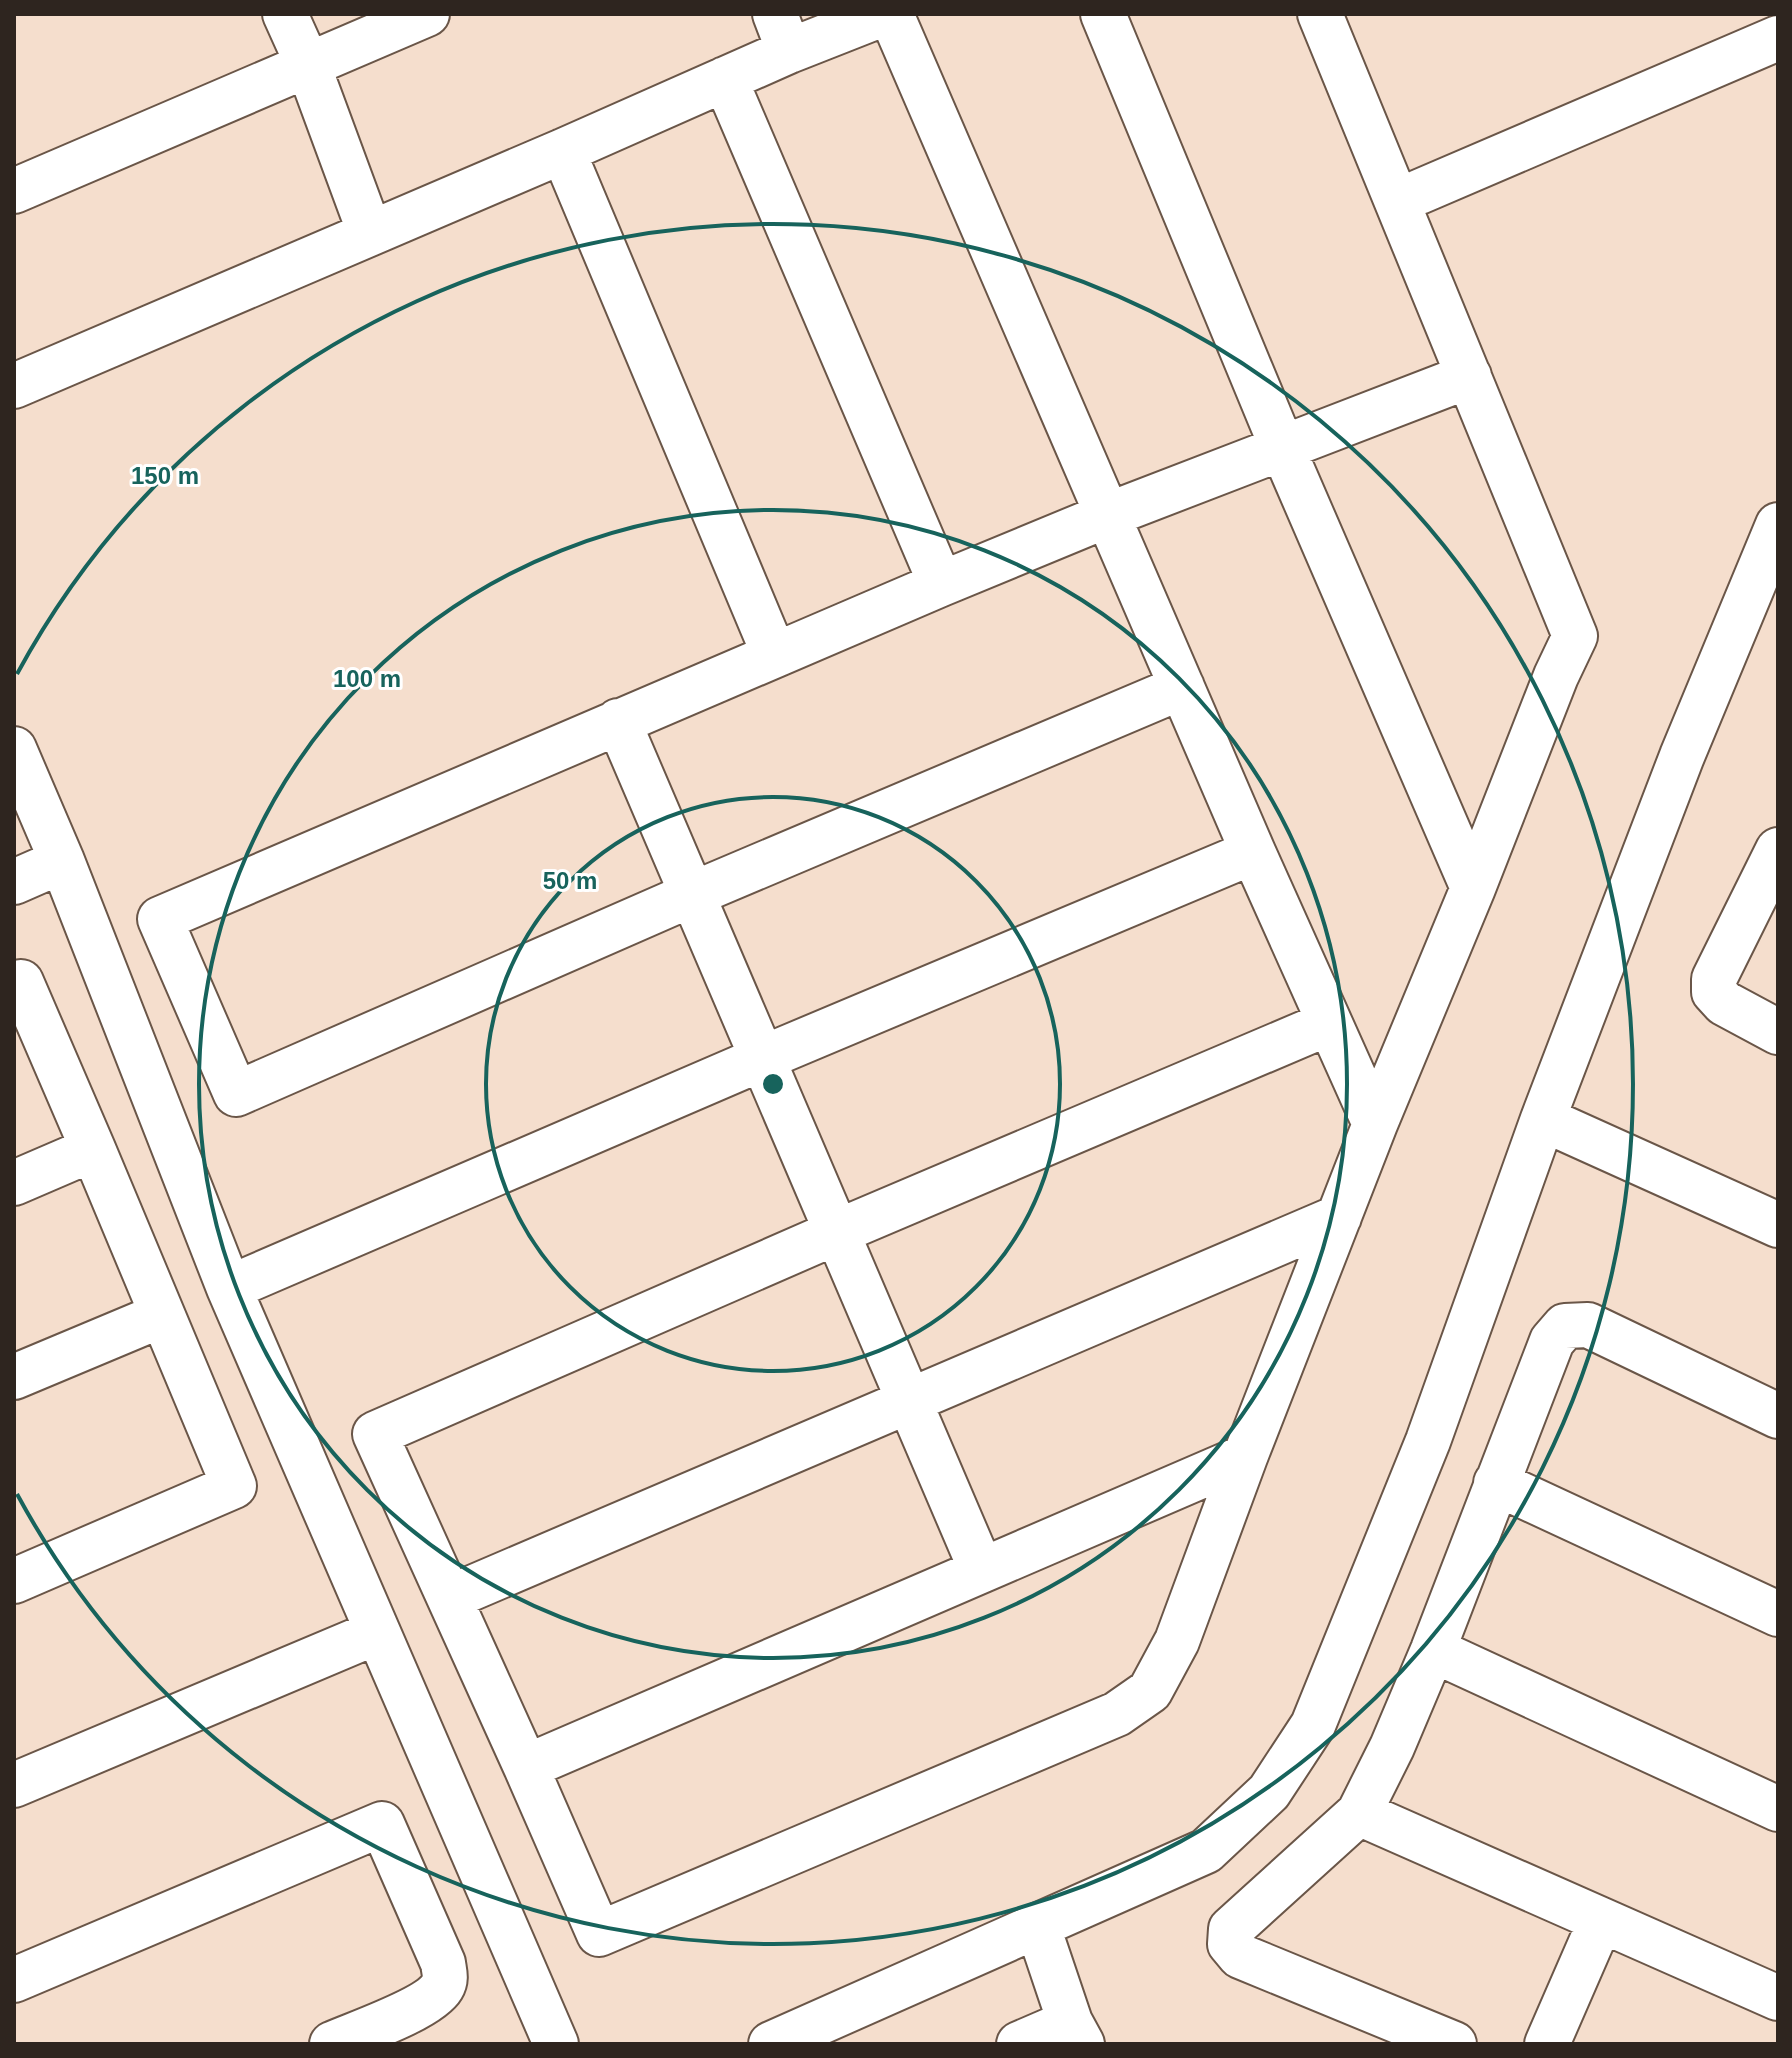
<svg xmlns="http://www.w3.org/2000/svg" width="1792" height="2058" viewBox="0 0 1792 2058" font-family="Helvetica,sans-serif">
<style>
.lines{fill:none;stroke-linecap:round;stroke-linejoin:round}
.minor-casing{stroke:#6a5648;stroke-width:48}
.minor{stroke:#fff;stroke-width:44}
.ring{fill:none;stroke:#17635c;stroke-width:4}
.centre{fill:#17635c;stroke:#fff;stroke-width:4}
.ring-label{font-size:24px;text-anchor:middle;font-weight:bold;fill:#17635c;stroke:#fff;stroke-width:6;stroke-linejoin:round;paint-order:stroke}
</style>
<rect width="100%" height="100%" fill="#f5decd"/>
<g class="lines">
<!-- minor casing -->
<g class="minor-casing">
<path id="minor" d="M 285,14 L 308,65 L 370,233
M 775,14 L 789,51
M 891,14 L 1253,852 L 1375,1124
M 1103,14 L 1283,449 L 1473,888
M 725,79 L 941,584
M 563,151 L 774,654
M 14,191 L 427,14
M 1419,192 L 1778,38
M 14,386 L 563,151 L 789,51 L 883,14
M 1182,687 L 693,894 L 236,1094 L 160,919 L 941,584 L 1108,515 L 1469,376
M 618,721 L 981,1569
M 14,749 L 62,861 L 229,1288 L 556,2044
M 1778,850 L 1714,979 L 1714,992 L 1724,1003 L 1778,1032
M 14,882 L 62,861
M 14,985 L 21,982 L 93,1149 L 14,1183
M 1543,1119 L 1778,1225
M 229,1288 L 763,1058 L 1253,852
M 14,1377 L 162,1315
M 1245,1457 L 526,1767 L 375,1434 L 837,1232 L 1329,1023
M 1496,1483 L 1778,1614
M 14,1581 L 234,1486 L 93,1149
M 451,1597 L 1339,1217
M 1433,1650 L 1778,1809
M 526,1767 L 599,1934 L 1117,1714 L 1150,1691 L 1177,1641 L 1245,1457 L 1375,1124 L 1473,888 L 1556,676 L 1575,636 L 1320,14
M 14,1785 L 377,1632
M 1359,1813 L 1778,1998
M 1038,1927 L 1070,2022 L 1082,2044
M 14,1980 L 382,1824 L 443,1963 C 444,1971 447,1979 442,1987 C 429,2009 357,2033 332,2044
M 771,2044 L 1206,1851 L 1269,1792 L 1313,1725 L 1428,1441 L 1543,1119 L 1682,756 L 1778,525
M 1019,2044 L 1070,2022
M 1454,2044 L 1240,1956 L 1230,1944 L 1231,1929 L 1359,1813 L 1392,1747 L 1433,1650 L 1552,1341 L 1565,1326 L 1588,1325 L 1778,1416
M 1547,2044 L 1601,1920"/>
</g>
<!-- minor -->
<use href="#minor" class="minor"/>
</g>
<!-- distance rings -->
<g class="ring">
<circle cx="773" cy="1084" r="287"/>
<circle cx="773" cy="1084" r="574"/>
<path d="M17 674A860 860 0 1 1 17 1494"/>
</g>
<circle cx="773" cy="1084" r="12" class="centre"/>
<g class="ring-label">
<text x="165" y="484">150 m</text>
<text x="367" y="687">100 m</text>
<text x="570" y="889">50 m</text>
</g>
<!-- border -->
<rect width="1792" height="2058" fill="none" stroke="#2e251f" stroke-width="32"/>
</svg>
